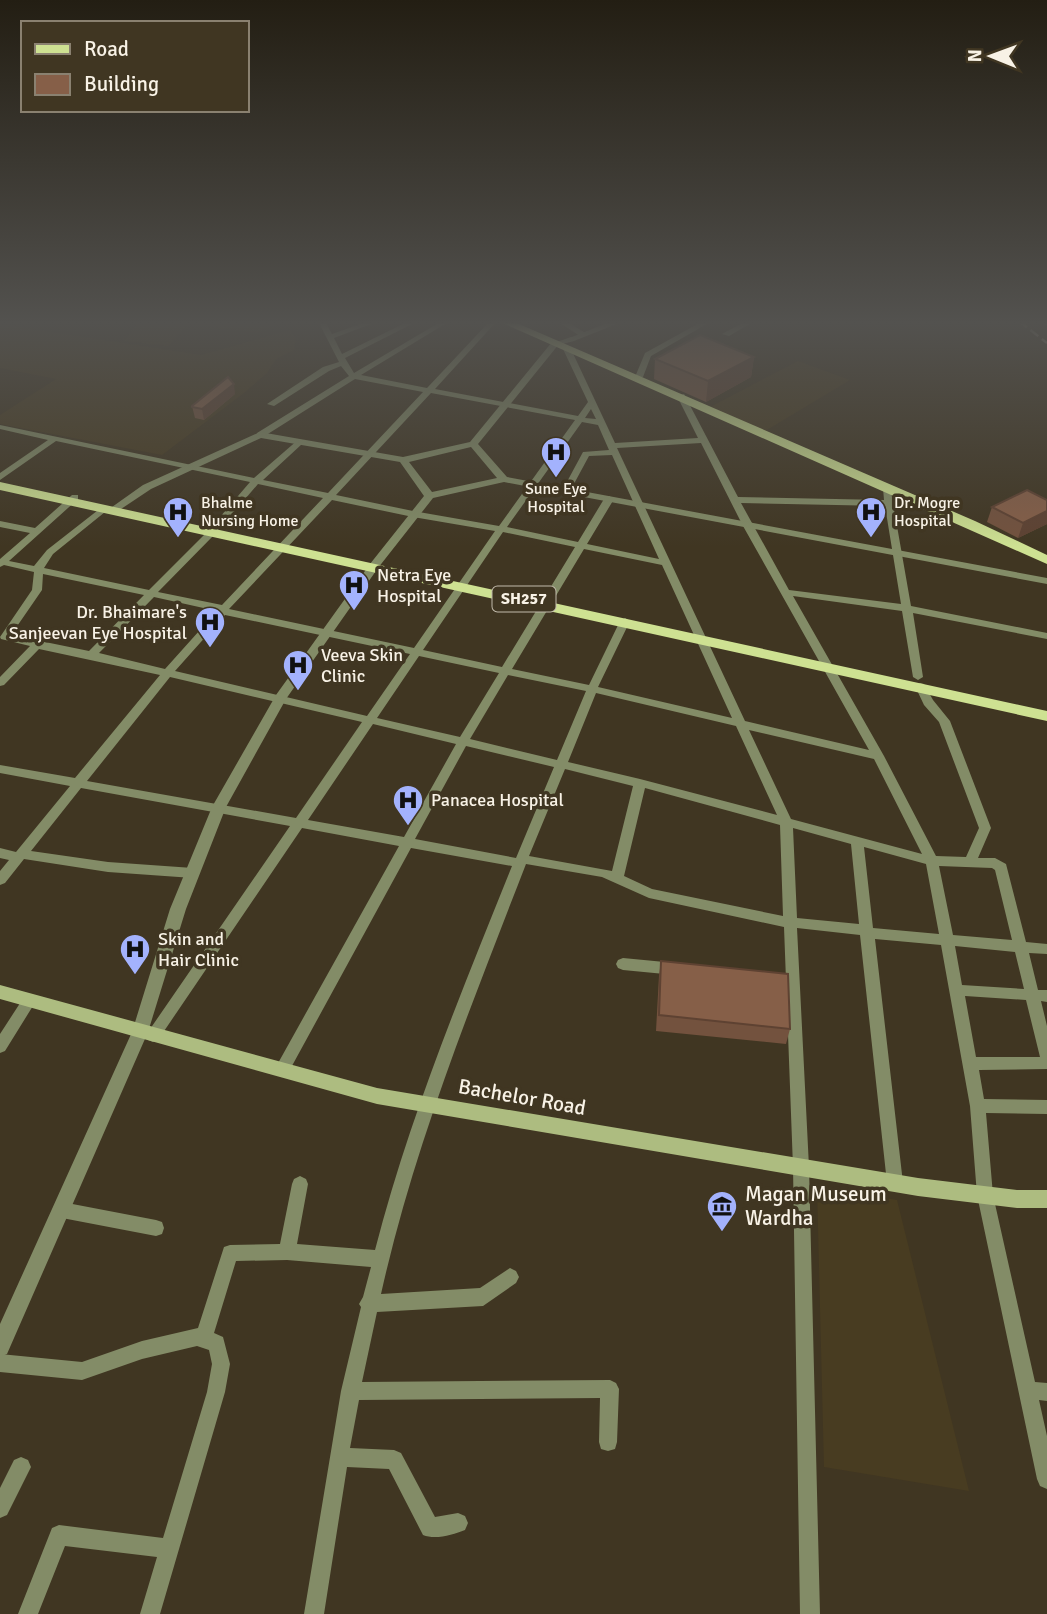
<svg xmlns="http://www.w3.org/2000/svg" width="1047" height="1614" viewBox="0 0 1047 1614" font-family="Signika,sans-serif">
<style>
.built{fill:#483c21}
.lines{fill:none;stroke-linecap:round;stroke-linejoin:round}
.minor{fill:#838c67;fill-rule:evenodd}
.tertiary{fill:#838c67;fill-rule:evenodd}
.secondary{fill:#adbc80;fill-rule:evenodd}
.primary{fill:#cee192;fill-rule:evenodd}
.rail{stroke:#a79f8f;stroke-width:2.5;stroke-dasharray:10 4.5;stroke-linecap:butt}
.wall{fill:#73523e}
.shaded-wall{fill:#5e4232}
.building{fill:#865f48;stroke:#5e4232;stroke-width:2}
.labels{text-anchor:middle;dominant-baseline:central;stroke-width:7;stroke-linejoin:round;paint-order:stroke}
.far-poi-label{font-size:16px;fill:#f8f2e6;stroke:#403622;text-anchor:start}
.shield{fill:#403622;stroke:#c1baab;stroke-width:2}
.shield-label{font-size:16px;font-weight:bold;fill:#f8f2e6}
.poi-label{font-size:18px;fill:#f8f2e6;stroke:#403622;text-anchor:start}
.near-street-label{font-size:21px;fill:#f8f2e6;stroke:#403622}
.near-poi-label{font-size:21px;fill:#f8f2e6;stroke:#403622;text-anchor:start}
</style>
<rect width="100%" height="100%" fill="#403622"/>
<!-- built -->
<path class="built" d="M 140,321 L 281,321 L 257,333 L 189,324 L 168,346 L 124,341 Z
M 0,324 L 201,355 L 290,330 L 296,339 L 294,350 L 276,359 L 267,373 L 244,393 L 162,455 L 0,424 L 0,415 L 56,379 L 0,368 Z
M 798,361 L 850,380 L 765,431 L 710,407 Z
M 817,1187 L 897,1200 L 969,1491 L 824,1467 Z"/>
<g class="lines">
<!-- minor -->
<path class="minor" d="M 90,321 L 114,321 C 109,325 95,325 90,321 Z
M 318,321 L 325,321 L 332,334 L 369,321 L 379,321 L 334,338 L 342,354 L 409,321 L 418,321 L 345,358 L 354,373 L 442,321 L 450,321 L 361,375 L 427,388 L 490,321 L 497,321 L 435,389 L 578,416 L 588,402 L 563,349 L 570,347 L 615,443 L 698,438 L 677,396 L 684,394 L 738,497 L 884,500 L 883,488 L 890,486 L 911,606 L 1047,633 L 1047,639 L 913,613 L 923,677 L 918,680 L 913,677 L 902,611 L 793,596 L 884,756 L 936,856 L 966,857 L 979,828 L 939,722 L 924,705 L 915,686 L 920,683 L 924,684 L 933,700 L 950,721 L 991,828 L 978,858 L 995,858 L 1006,864 L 1026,942 L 1047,944 L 1047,954 L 1029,953 L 1038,990 L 1047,990 L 1047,1002 L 1041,1001 L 1047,1026 L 1047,1069 L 979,1070 L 984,1099 L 1047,1100 L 1047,1114 L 986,1113 L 993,1195 L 1035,1382 L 1047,1383 L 1047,1401 L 1039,1400 L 1047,1436 L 1047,1489 L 1040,1486 L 1037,1479 L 977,1195 L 970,1106 L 941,945 L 875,939 L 903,1183 L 901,1188 L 895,1191 L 889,1188 L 887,1183 L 860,935 L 797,928 L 809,1167 L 820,1614 L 800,1614 L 793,1167 L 784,927 L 649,898 L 602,877 L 526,864 C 471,1006 414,1146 381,1294 L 480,1288 L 510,1268 L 516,1271 L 519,1277 L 516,1283 L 483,1306 L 377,1312 L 362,1382 L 610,1380 L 616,1383 L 619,1389 L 617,1442 L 615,1449 L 608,1451 L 601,1449 L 599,1442 L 600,1398 L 359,1400 L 350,1448 L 394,1450 L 401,1453 L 435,1517 L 458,1513 L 465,1516 L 468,1523 L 465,1530 C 453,1535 435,1540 423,1535 L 389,1469 L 347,1467 L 324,1614 L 304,1614 L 341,1391 L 361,1307 L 359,1304 L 363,1297 L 371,1267 L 287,1260 L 236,1261 L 214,1333 L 223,1337 L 230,1364 L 225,1392 L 160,1614 L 140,1614 L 157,1557 L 65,1546 L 38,1614 L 18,1614 L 52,1528 L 59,1525 L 163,1538 L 207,1392 L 212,1364 L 209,1350 L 197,1346 L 142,1359 L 82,1380 L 0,1372 L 0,1354 L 82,1362 L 142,1341 L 198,1328 L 224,1247 L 230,1245 L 280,1244 L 292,1184 L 294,1179 L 300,1176 L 306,1179 L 308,1184 L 297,1244 L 375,1250 C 409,1118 461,993 512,866 L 411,848 L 287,1075 L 282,1076 L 277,1075 L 274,1070 L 277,1065 L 399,846 L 302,828 L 158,1040 L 153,1042 L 148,1040 L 146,1036 L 148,1032 L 290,826 L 81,788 L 31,851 L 108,862 L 193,868 L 198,870 L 199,873 L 198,876 L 193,878 L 108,872 L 24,859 L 5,883 L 0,885 L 0,871 L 9,860 L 0,858 L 0,848 L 16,852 L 70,786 L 0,773 L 0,765 L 75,778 L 160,675 L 39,649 L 4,685 L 0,686 L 0,677 L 30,646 L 1,639 L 0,637 L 32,590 L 34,572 L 4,565 L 0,567 L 0,559 L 30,533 L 0,527 L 0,521 L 35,528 L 72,495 L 78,495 L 78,499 L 9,561 L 34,566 L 47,550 L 102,507 L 107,510 L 105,512 L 53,554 L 44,568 L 149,590 L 208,531 L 250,482 L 56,441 L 0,480 L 0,473 L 48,440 L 0,429 L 0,425 L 254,478 L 299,439 L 303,442 L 302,444 L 263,480 L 328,493 L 423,392 L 355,379 L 263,437 L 257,437 L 257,433 L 349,376 L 341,366 L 329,371 L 274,406 L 267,404 L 323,367 L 339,362 ZM 431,393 L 575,420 L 499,526 L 413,511 L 336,495 ZM 591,409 L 596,419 L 585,418 ZM 582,422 L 598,425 L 609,450 L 583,452 L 562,491 L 569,493 L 589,456 L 612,455 L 659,559 L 587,544 L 614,499 L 609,496 L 604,499 L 578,542 L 507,527 ZM 701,443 L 743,526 L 869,750 L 745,721 L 617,448 ZM 258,484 L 323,498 L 222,605 L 158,592 L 214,535 ZM 332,500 L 413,517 L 495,531 L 414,648 L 229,609 ZM 741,503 L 885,506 L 901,604 L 789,590 ZM 503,532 L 575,547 L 502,667 L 423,650 ZM 584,549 L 662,565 L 732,718 L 598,687 L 630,621 L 625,618 L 620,621 L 589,685 L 512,669 ZM 43,574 L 144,595 L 89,651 L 11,635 L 42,590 ZM 154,597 L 217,611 L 165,669 L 99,653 ZM 225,615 L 410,654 L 367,716 L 175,671 ZM 419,656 L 499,673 L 460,737 L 377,718 ZM 508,675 L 586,691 L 557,760 L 470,739 ZM 170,677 L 362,722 L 296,818 L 87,781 ZM 596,693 L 736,726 L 777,815 L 640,779 L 568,762 ZM 373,724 L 456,744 L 404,837 L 308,820 ZM 749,730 L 874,759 L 922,854 L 791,819 ZM 466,746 L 554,767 L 516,858 L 415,839 ZM 565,769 L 633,786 L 612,871 L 529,856 ZM 645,788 L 780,825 L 783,916 L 652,889 L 624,876 ZM 793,828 L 851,844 L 859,924 L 797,918 ZM 864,847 L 926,864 L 939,934 L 873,928 ZM 939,866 L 992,868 L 995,870 L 1012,940 L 953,935 ZM 955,946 L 1015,952 L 1024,989 L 962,985 ZM 965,996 L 1026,1000 L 1040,1057 L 976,1057 Z
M 557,321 L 566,321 L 587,334 L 580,336 Z
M 703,321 L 712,321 L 651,356 L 643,377 L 636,379 L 635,377 L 645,353 Z
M 746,321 L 755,321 L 729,336 L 722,334 Z
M 1040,321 L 1047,321 L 1047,326 Z
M 571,337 L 574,337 L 574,341 L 555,346 L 551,344 Z
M 623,958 L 675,963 L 680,965 L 682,969 L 680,973 L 675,975 L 623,970 L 618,968 L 616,964 L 618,960 Z
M 29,995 L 34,997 L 36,1001 L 5,1051 L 0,1053 L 0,1034 L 24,997 Z
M 62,1202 L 156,1220 L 162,1222 L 164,1228 L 162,1234 L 156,1236 L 62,1218 L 56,1216 L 54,1210 L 56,1204 Z
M 21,1457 L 28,1460 L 31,1467 L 7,1515 L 0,1518 L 0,1488 L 14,1460 Z"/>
<!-- tertiary -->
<path class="tertiary" d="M 612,321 L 624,321 L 574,341 L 567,339 Z
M 552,342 L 559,344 L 478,444 L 507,477 L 1047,578 L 1047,584 L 504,482 L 433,498 L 378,568 L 286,699 L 226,807 L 186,909 L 148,1032 L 7,1354 L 0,1357 L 0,1324 L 132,1032 L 170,909 L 212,807 L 276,695 L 370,564 L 424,496 L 400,462 L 261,438 L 151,489 L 121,509 L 117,510 L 112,507 L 143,485 L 260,432 L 403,457 L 470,442 ZM 471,447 L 497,478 L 432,492 L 409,462 Z"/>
<!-- secondary -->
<path class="secondary" d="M 0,985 L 377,1088 L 918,1178 L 1017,1190 L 1047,1190 L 1047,1208 L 1017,1208 L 918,1196 L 377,1104 L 0,999 Z"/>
<!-- primary -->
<path class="primary" d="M 498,321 L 512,321 L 975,521 L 1047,555 L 1047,564 Z
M 0,482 L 1047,711 L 1047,721 L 0,490 Z"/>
<!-- rail -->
<path class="rail" d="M 1019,321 L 1047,343"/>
</g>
<!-- wall -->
<path class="wall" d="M 754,357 L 751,377 L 706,402 L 654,379 L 655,359 Z
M 235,394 L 204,420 L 195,418 L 192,406 Z
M 1047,500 L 1047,524 L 1018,538 L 987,522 L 992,507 Z
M 661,961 L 790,1029 L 786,1044 L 656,1031 L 659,976 Z"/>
<!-- shaded-wall -->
<path class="shaded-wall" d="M 754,357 L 751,377 L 706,402 L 708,381 Z
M 234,384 L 235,394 L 204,420 L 202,409 Z
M 1047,511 L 1047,524 L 1018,538 L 1023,523 Z"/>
<!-- building -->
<path class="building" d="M 700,335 L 754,357 L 708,381 L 655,359 Z
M 228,377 L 234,384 L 202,409 L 192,407 L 192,406 Z
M 1027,490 L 1047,500 L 1047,511 L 1023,523 L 992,507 Z
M 661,961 L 788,974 L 790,1029 L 659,1015 Z"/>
<!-- sky -->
<linearGradient id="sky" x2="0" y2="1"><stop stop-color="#231e13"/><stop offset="0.59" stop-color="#53524f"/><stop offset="1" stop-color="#53524f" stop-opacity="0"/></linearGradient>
<rect width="1047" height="547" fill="url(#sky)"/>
<!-- icons -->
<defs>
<g id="hospital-pin" transform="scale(1.575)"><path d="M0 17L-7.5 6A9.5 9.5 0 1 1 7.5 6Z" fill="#a3b2fd" stroke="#403622"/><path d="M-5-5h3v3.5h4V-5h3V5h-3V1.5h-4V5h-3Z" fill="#111"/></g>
<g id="museum-pin" transform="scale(1.575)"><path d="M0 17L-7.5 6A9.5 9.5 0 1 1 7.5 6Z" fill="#a3b2fd" stroke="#403622"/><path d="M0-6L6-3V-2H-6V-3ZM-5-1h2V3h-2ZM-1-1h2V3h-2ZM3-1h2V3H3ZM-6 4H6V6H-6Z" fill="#111"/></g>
</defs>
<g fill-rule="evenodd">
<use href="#hospital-pin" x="556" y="452"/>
<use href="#hospital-pin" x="178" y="512"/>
<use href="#hospital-pin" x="871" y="512"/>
<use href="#hospital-pin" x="354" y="585"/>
<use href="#hospital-pin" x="210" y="622"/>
<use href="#hospital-pin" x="298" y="665"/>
<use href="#hospital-pin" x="408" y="800"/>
<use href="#hospital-pin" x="135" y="949"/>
<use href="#museum-pin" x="722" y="1206"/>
</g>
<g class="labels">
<!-- far-poi labels -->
<g class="far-poi-label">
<text x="556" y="489" text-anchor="middle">Sune Eye<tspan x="556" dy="18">Hospital</tspan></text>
<text x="201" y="503">Bhalme<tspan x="201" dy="18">Nursing Home</tspan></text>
<text x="894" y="503">Dr. Mogre<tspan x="894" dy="18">Hospital</tspan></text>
</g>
<!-- shield labels -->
<rect class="shield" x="492.5" y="586.5" width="63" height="25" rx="5"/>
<g class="shield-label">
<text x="524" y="599">SH257</text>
</g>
<!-- poi labels -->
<g class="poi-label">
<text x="377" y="575">Netra Eye<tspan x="377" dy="21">Hospital</tspan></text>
<text x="187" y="612" text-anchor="end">Dr. Bhaimare's<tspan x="187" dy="21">Sanjeevan Eye Hospital</tspan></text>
<text x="321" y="655">Veeva Skin<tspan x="321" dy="21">Clinic</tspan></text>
<text x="431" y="800">Panacea Hospital</text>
<text x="158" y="939">Skin and<tspan x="158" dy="21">Hair Clinic</tspan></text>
</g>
<!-- near-street labels -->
<g class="near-street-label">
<text transform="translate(522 1097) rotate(10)">Bachelor Road</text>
</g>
<!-- near-poi labels -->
<g class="near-poi-label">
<text x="745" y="1194">Magan Museum<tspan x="745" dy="24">Wardha</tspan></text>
</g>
</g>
<!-- legend -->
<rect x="21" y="21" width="228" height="91" fill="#403622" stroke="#8a8170" stroke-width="2"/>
<rect x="35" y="44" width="35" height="10" fill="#cee192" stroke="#8a8170" stroke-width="2"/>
<text x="84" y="56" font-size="21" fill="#f8f2e6">Road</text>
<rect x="35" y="74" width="35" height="21" fill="#865f48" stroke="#8a8170" stroke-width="2"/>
<text x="84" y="91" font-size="21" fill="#f8f2e6">Building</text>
<!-- north arrow -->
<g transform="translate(991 56) rotate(271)" stroke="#403622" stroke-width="5" paint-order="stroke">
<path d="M0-5L12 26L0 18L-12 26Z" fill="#f8f2e6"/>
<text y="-10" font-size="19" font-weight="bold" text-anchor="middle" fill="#f8f2e6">N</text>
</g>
</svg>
